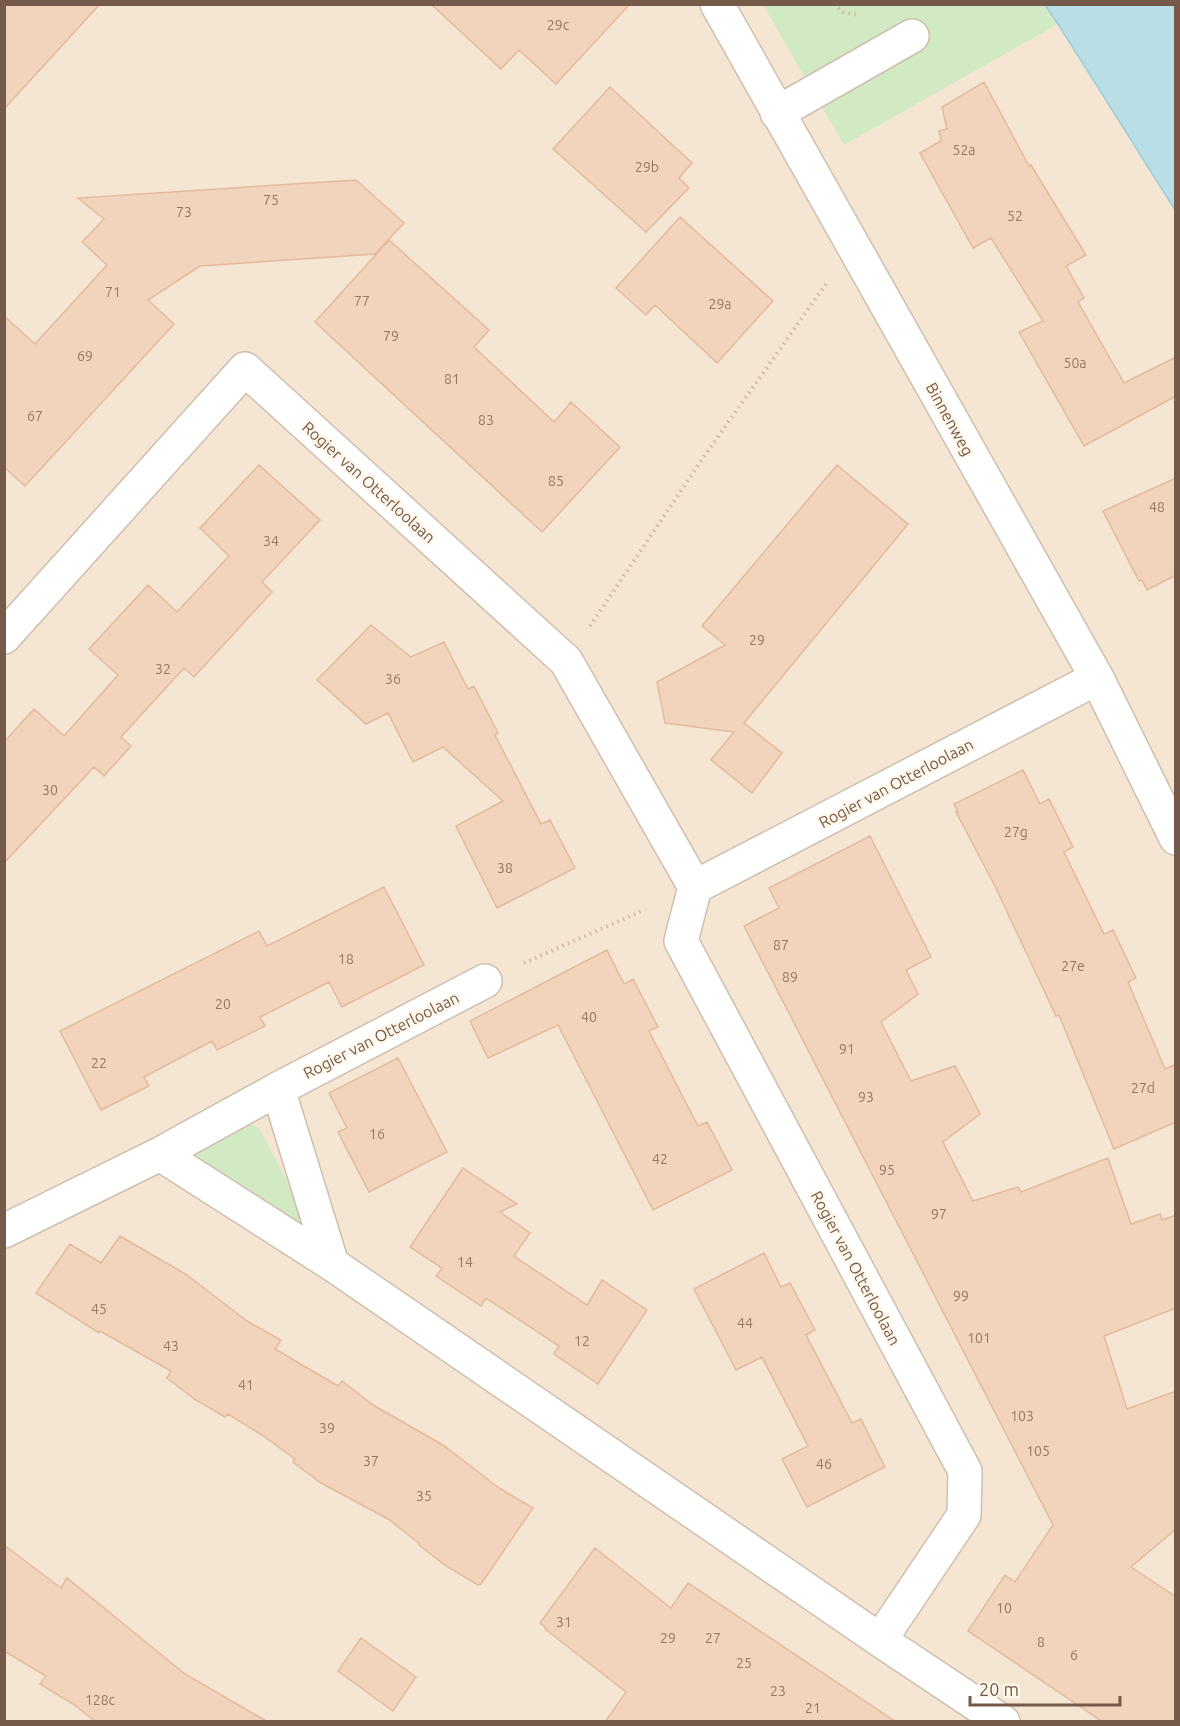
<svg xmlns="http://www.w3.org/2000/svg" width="1180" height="1726" viewBox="0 0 1180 1726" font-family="Ubuntu,sans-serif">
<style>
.residential{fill:#f4e6d3}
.green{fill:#d2eac3}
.water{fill:#b9dee6;stroke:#9fcdd8;stroke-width:1.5}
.building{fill:#f2d3bc;stroke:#e5ba9c;stroke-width:1.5}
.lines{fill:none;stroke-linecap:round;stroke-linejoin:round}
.minor-casing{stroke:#d0beae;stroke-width:36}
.path{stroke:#d7b69f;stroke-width:4;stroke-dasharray:1.5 4.5;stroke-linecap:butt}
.minor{stroke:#fff;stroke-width:33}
.labels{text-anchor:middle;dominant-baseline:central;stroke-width:5;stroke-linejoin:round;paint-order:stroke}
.number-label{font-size:14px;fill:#947866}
.street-label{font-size:16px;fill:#755a4a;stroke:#fff8eb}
</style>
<rect width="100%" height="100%" fill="#fcf4e4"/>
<!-- residential -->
<path class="residential" d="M 5,5 L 1076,5 L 1175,156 L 1175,1721 L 5,1722 Z"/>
<!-- green -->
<path class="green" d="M 763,5 L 1045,5 L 1058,24 L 844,145 Z
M 240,1124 L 253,1125 L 260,1129 L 304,1214 L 304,1223 L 297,1222 L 196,1156 L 192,1149 Z"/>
<!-- water -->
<path class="water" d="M 1045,5 L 1175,5 L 1175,210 L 1058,24 Z"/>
<!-- building -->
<path class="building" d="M 4,4 L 100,4 L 4,109 Z
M 431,4 L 630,4 L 556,84 L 519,50 L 501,69 Z
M 984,82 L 1029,166 L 1031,165 L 1086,255 L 1066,266 L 1084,298 L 1078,302 L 1124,383 L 1176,357 L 1176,396 L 1084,446 L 1019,332 L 1043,321 L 991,238 L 973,248 L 920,153 L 941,141 L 939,131 L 947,129 L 942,107 Z
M 610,87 L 692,163 L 679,178 L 689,188 L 646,232 L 553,149 Z
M 356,180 L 404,223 L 375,254 L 200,266 L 148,300 L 174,324 L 25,486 L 4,467 L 4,316 L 35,344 L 107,265 L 82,242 L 104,219 L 78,198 Z
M 680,217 L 773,301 L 717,363 L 655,305 L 646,315 L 616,288 Z
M 389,240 L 489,330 L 474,347 L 554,422 L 571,402 L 620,447 L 542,532 L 315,322 Z
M 259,465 L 320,520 L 262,582 L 272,592 L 194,677 L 184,668 L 121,737 L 131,746 L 104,776 L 94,767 L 4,863 L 4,742 L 34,709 L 64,736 L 118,675 L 89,649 L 148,585 L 177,612 L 229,556 L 200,528 Z
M 837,465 L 908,524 L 744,723 L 782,753 L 752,793 L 711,760 L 734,732 L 665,723 L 657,682 L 725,645 L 702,626 Z
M 1176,478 L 1176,575 L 1147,590 L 1142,580 L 1139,581 L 1103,511 Z
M 371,625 L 411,657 L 444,642 L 468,689 L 474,686 L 498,733 L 495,735 L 541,824 L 550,820 L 575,868 L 497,908 L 456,826 L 503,801 L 443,747 L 413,762 L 388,713 L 366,724 L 317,680 Z
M 1023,770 L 1040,804 L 1049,799 L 1073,847 L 1064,852 L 1104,934 L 1113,930 L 1136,978 L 1128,982 L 1165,1069 L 1176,1064 L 1176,1122 L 1114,1149 L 1059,1015 L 1056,1016 L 995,886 L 956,812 L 958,812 L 954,804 Z
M 870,836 L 931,957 L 906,970 L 918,994 L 881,1022 L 911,1081 L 955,1066 L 970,1094 L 980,1114 L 943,1142 L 973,1201 L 1018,1187 L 1021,1192 L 1108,1158 L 1131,1224 L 1160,1214 L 1162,1220 L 1176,1215 L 1176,1308 L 1104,1336 L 1127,1409 L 1176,1391 L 1176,1529 L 1131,1567 L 1176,1597 L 1176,1722 L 1103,1722 L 968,1631 L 1005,1575 L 1015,1582 L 1053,1525 L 744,926 L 779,908 L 769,888 Z
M 384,887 L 424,965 L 342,1007 L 329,982 L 260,1017 L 265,1026 L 217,1050 L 212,1041 L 144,1077 L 149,1086 L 101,1110 L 60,1031 L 259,931 L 267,946 Z
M 607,950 L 624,984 L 633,979 L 658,1027 L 649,1031 L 698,1126 L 707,1122 L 732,1170 L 653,1210 L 558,1025 L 488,1058 L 470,1021 Z
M 398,1058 L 447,1152 L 369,1192 L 338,1132 L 347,1128 L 329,1093 Z
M 463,1168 L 517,1204 L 500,1212 L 530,1233 L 514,1256 L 587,1305 L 602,1280 L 647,1310 L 598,1384 L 554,1354 L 559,1346 L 486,1298 L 481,1306 L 436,1276 L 442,1268 L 410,1247 Z
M 120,1236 L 187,1275 L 247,1321 L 281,1340 L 275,1349 L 338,1386 L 342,1381 L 373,1405 L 443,1445 L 499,1488 L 533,1508 L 481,1584 L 478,1585 L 446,1566 L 419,1545 L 420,1544 L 388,1519 L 321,1483 L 293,1462 L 295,1459 L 262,1435 L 228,1414 L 225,1417 L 194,1399 L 167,1378 L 171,1371 L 100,1331 L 99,1333 L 36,1293 L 70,1244 L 101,1263 Z
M 764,1253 L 781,1287 L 790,1283 L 815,1330 L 806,1335 L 852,1423 L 861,1419 L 885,1467 L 807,1507 L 782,1459 L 808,1446 L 762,1357 L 736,1370 L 694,1289 Z
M 4,1545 L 61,1588 L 67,1578 L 185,1674 L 268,1722 L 96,1722 L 73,1704 L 40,1684 L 46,1676 L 4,1651 Z
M 595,1548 L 671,1608 L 688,1583 L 896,1722 L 605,1722 L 626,1692 L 545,1629 L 546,1628 L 540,1623 Z
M 361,1638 L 416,1677 L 393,1711 L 338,1671 Z"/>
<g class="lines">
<!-- minor casing -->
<g class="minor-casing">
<path id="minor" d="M 717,4 L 1097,678 L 1176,838
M 777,113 L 912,36
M 4,637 L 245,369 L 566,661 L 695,887
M 278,1089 L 332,1264
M 160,1154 L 332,1264 L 880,1640 L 1003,1722
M 4,1231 L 160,1154 L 278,1089 L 485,981
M 880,1640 L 964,1515 L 965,1471 L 681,941 L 695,887 L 1097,678"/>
</g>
<!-- path -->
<path class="path" d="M 834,4 L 842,12 L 858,15
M 590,626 L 705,455 L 826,284
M 524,963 L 644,910"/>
<!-- minor -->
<use href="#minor" class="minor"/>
</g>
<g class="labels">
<!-- number labels -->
<g class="number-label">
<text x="558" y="25">29c</text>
<text x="964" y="150">52a</text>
<text x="647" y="167">29b</text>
<text x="271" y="200">75</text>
<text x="184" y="212">73</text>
<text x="1015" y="216">52</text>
<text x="113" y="292">71</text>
<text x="362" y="301">77</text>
<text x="720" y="304">29a</text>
<text x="391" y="336">79</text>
<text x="85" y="356">69</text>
<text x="1075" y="363">50a</text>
<text x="452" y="379">81</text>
<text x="35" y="416">67</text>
<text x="486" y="420">83</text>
<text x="556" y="481">85</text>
<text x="1157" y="507">48</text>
<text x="271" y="541">34</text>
<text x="757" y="640">29</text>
<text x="163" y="669">32</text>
<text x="393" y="679">36</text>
<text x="50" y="790">30</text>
<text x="1016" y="832">27g</text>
<text x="505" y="868">38</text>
<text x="781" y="945">87</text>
<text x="346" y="959">18</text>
<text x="1073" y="966">27e</text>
<text x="790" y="977">89</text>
<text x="223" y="1004">20</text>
<text x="589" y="1017">40</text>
<text x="847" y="1049">91</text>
<text x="99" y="1063">22</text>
<text x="1143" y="1088">27d</text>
<text x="866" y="1097">93</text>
<text x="377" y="1134">16</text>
<text x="660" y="1159">42</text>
<text x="887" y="1170">95</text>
<text x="939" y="1214">97</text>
<text x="465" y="1262">14</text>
<text x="961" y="1296">99</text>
<text x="99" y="1309">45</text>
<text x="745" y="1323">44</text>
<text x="979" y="1338">101</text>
<text x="582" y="1341">12</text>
<text x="171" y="1346">43</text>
<text x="246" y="1385">41</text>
<text x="1022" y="1416">103</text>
<text x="327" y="1428">39</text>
<text x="1038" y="1451">105</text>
<text x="371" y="1461">37</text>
<text x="824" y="1464">46</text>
<text x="424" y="1496">35</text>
<text x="1004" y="1608">10</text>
<text x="564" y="1622">31</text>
<text x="668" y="1638">29</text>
<text x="713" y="1638">27</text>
<text x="1041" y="1642">8</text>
<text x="1074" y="1655">6</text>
<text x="744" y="1663">25</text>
<text x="778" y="1691">23</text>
<text x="100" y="1700">128c</text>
<text x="813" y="1708">21</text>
</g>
<!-- street labels -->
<g class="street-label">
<text transform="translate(950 419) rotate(61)">Binnenweg</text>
<text transform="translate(369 482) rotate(42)">Rogier van Otterloolaan</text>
<text transform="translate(896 783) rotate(-28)">Rogier van Otterloolaan</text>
<text transform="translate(381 1035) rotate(-27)">Rogier van Otterloolaan</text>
<text transform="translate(856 1268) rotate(62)">Rogier van Otterloolaan</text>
</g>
</g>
<!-- border -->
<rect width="1180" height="1726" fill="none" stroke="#755a4a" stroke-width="12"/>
<!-- scale -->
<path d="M970 1696v9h150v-9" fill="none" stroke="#755a4a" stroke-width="3"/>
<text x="979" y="1696" font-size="18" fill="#755a4a" stroke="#fff8eb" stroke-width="4.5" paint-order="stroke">20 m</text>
</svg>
